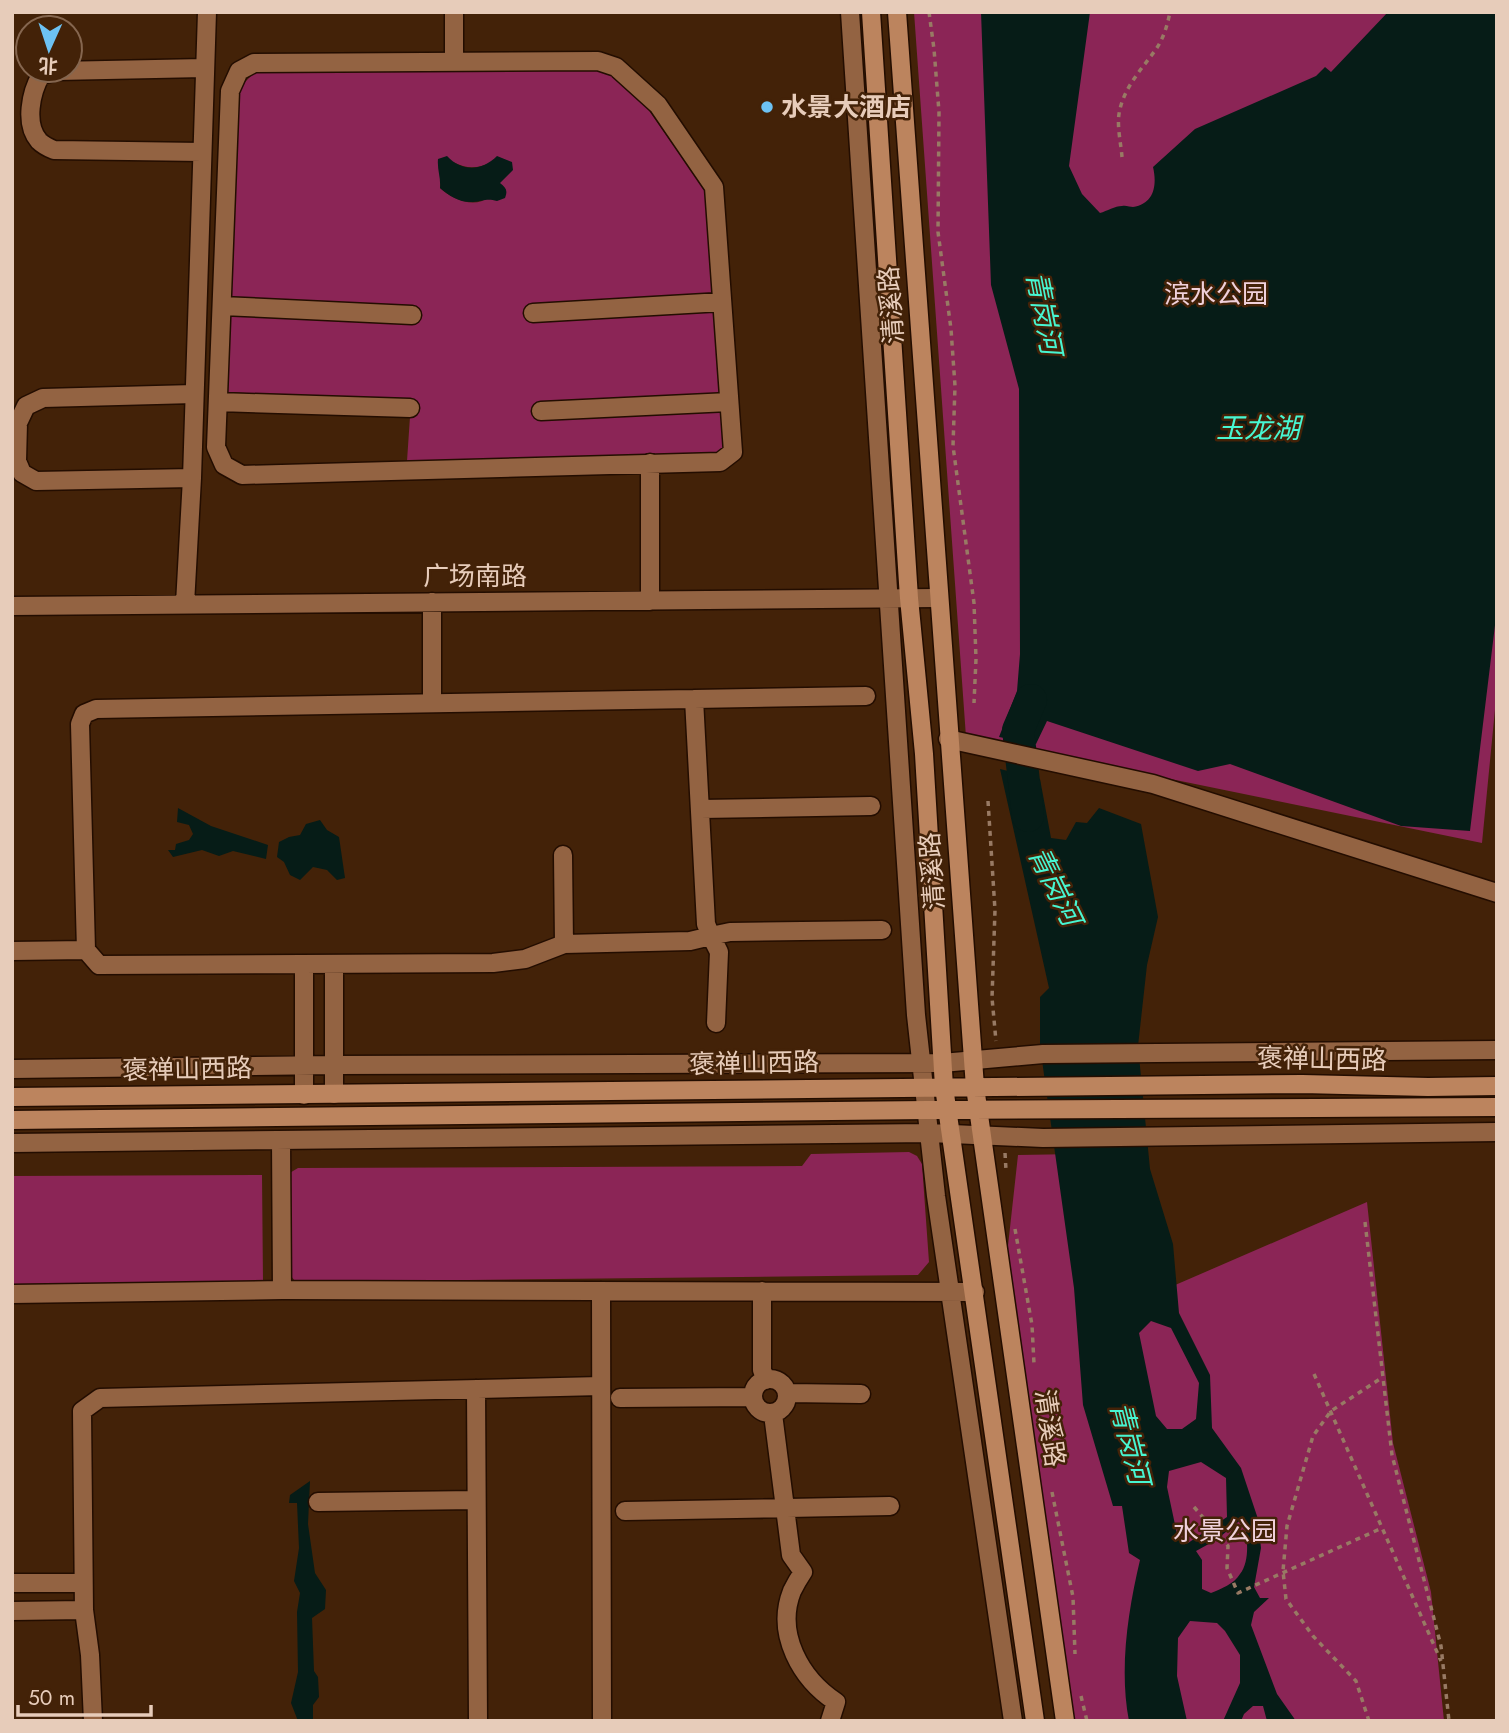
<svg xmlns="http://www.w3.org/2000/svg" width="1509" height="1733" viewBox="0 0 1509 1733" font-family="Jost,'Noto Sans SC',sans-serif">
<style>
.green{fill:#8b2556;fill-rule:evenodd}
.water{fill:#061c17;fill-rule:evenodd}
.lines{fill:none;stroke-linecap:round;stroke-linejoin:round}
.river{stroke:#061c17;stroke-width:32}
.minor-casing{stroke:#230d00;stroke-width:21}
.major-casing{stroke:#230d00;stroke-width:21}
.path{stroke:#987a64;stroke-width:3.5;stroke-dasharray:5 5;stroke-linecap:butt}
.minor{stroke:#936342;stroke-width:18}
.major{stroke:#bc845e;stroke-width:18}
.poi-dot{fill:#6dc2f3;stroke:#432208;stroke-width:2.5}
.labels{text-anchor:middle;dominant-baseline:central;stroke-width:5;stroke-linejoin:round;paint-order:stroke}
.poi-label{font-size:26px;font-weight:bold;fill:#e7ccba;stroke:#432208;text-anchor:start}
.park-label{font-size:26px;fill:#f0d1db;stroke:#432208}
.street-label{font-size:26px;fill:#e7ccba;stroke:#432208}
.water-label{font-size:28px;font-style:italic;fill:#47f6d2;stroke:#432208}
</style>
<rect width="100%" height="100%" fill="#432208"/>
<!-- green -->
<path class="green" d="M 914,12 L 1497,12 L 1497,689 L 1482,843 L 966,737 Z
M 601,69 L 638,95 L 705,190 L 725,453 L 407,461 L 411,402 L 227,392 L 237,90 L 257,70 ZM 453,162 C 467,169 477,169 492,162 L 500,183 C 497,187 493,193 489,197 C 474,209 452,199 440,188 L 441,180 Z
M 909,1152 L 917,1156 L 922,1164 L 929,1262 L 918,1275 L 296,1282 L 289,1274 L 288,1174 L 298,1168 L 802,1166 L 811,1154 Z
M 1137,1153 L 1159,1292 L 1367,1202 L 1393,1443 L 1431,1592 L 1444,1721 L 1065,1721 L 1003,1291 L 1018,1155 Z
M 262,1175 L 263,1282 L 12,1284 L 12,1176 Z"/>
<!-- water -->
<path class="water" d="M 981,12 L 1090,12 L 1069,166 L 1082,194 L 1100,213 C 1107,211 1115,206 1122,206 C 1126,205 1130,207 1133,207 C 1155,204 1157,184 1153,167 L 1195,129 L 1316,76 L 1325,67 L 1331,72 L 1388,12 L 1497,12 L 1496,617 L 1470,831 L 1401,826 L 1230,764 L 1198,771 L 1047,721 L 1036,744 L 999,737 L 1017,691 L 1020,654 L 1019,389 L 991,285 Z
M 447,156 C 462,172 482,171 497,156 L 512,162 L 513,170 L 500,183 C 506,188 508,190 505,198 L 497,201 C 487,198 483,201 473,202 C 460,203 449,196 440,188 C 441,178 437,170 438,159 Z
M 1000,769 L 1040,779 L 1051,838 L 1066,840 L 1076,822 L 1087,823 L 1099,808 L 1141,824 L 1158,917 L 1147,965 L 1138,1046 L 1150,1169 L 1173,1244 L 1179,1313 L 1210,1375 L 1212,1428 L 1241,1468 L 1258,1519 L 1261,1548 L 1254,1587 L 1260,1598 L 1269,1598 L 1254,1612 L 1251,1625 L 1277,1694 L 1296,1721 L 1267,1721 L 1263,1706 L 1253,1706 L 1244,1714 L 1241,1721 L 1223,1721 L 1240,1683 L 1240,1655 L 1225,1631 L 1217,1623 L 1190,1621 L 1178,1638 L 1177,1676 L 1187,1721 L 1129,1721 C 1119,1669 1128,1611 1140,1560 L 1129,1553 L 1122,1506 L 1113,1506 L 1083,1405 L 1074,1288 L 1040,1046 L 1040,997 L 1049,988 ZM 1151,1321 L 1171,1328 L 1199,1383 L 1196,1419 L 1182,1429 L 1167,1429 L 1156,1416 L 1139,1333 ZM 1201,1462 L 1226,1478 L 1227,1517 L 1188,1543 L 1177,1534 L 1167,1487 L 1169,1471 ZM 1243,1518 C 1247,1533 1251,1560 1240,1574 C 1234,1584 1221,1589 1211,1593 L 1202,1589 L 1202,1560 L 1196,1551 L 1216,1540 Z
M 178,808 L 211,826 L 268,845 L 266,859 L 233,851 L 219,856 L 202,850 L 173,857 L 168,850 L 175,850 L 176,844 L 189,840 L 193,834 L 189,825 L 177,822 Z
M 320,820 L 327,830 L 339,837 L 345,878 L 337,880 L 327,870 L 313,867 L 300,880 L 290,875 L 284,862 L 277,857 L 279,842 L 289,837 L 300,835 L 306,824 Z
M 310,1481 L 308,1524 L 315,1573 L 326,1590 L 325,1609 L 312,1618 L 314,1671 L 318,1677 L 319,1697 L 313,1705 L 313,1721 L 298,1721 L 291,1703 L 298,1672 L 297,1612 L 300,1593 L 294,1581 L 299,1548 L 297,1503 L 289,1503 L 290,1495 Z"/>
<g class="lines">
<!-- river -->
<path class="river" d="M 1028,816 L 1018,730 L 1031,700"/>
<!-- minor casing -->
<g class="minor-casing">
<path id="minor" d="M 850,12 L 916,1015 L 936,1196 L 1013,1721
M 598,61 L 616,67 L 658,105 L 714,187 L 733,452 L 720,462 L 242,475 L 224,465 L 216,447 L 230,91 L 239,71 L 254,63 Z
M 454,62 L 454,12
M 202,152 L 54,150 C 49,148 43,145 39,141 C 24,124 31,92 41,75 L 57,71 L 204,68
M 222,306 L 412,315
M 533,313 L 722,302
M 218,402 L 410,408
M 541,411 L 729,402
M 650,463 L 650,601
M 192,478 L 36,481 L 22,473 L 17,461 L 18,423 L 26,406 L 43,398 L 194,394
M 185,604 L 192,478 L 207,12
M 12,606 L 937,598
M 694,699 L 706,924 L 711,936 L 690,941 L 564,944 L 525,959 L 493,963 L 99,965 L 86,950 L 80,724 L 84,714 L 96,709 Z
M 694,699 L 866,696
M 432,703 L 432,602
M 948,739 L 1153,784 L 1497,893
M 701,809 L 871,806
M 563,855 L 564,944
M 12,951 L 86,950
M 334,965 L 334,1094
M 716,1023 L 719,952 L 711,936 L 730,932 L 882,930
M 12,1069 L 335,1065 L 942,1063 L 1043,1054 L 1497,1050
M 304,1095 L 304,965
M 281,1140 L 282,1290
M 12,1143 L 930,1133 L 1043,1138 L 1497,1132
M 601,1291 L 602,1721
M 762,1291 L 762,1370 L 766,1380
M 12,1294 L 282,1290 L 975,1292
M753 1396a17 17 0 1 1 34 0a17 17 0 1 1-34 0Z
M 476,1389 L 478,1721
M 788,1393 L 861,1394
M 620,1398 L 753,1397
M 773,1414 L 791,1555 L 803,1572 C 799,1578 795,1585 792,1591 C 775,1634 801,1679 836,1702 L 830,1721
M 318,1502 L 476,1500
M 625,1511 L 890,1506
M 12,1583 L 83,1583
M 12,1611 L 84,1610
M 93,1721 L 90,1655 L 84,1610 L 82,1411 L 100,1398 L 601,1386"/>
</g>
<!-- major casing -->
<g class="major-casing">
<path id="major" d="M 871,12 L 909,598 L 924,754 L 944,1087 L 1035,1721
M 897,12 L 975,1087 L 1065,1721
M 12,1097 L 1302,1084 L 1428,1087 L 1497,1086
M 12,1120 L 927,1110 L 1497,1107"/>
</g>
<!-- path -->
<path class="path" d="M 929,12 L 934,49 L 939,112 L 938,232 L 951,329 L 955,386 L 953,446 L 974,603 L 976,659 L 974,703
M 1122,157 C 1121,144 1117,127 1119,114 C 1123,89 1140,71 1154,52 C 1163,40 1167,27 1170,12
M 988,801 L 995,910 L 992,998 L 996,1041
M 1005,1153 L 1006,1170
M 1365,1222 L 1392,1455 L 1441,1646 L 1449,1721
M 1015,1229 L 1032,1325 L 1034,1364
M 1314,1374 L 1441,1661
M 1052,1492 L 1073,1597 L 1075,1654
M 1194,1507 L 1228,1546 L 1227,1568 L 1238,1593 L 1382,1528
M 1081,1696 L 1087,1721
M 1369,1721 L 1356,1681 L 1313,1636 L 1286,1599 L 1283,1571 L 1287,1526 L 1313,1436 L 1331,1411 L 1383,1377"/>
<!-- minor -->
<use href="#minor" class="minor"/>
<!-- major -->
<use href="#major" class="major"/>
</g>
<!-- markers -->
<circle class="poi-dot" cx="767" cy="107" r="7"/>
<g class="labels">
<!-- poi labels -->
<g class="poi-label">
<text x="781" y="107">水景大酒店</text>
</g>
<!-- park labels -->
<g class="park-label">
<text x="1216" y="294">滨水公园</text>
<text x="1225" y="1531">水景公园</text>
</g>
<!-- street labels -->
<g class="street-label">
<text transform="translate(891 305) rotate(-94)">清溪路</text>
<text x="475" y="576">广场南路</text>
<text transform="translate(932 871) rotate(-94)">清溪路</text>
<text transform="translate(1322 1059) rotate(1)">褒禅山西路</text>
<text transform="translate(754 1063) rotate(-1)">褒禅山西路</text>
<text transform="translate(187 1069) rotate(-1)">褒禅山西路</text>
<text transform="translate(1050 1428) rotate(82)">清溪路</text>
</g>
<!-- water labels -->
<g class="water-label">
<text transform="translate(1044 313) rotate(79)">青岗河</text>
<text x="1258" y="428">玉龙湖</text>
<text transform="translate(1055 886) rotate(64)">青岗河</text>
<text transform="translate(1130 1443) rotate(76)">青岗河</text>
</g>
</g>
<!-- border -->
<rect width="1509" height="1733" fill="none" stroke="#e7ccba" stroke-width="28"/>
<!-- north arrow -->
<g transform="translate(49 49) rotate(183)"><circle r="33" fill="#432208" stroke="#85664f" stroke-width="2"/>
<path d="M0-5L12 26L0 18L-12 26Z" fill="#6dc2f3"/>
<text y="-10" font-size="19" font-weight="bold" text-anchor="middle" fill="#e7ccba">北</text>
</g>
<!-- scale -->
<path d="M18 1705v10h133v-10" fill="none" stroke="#e7ccba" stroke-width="3.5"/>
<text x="28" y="1705" font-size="21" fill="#e7ccba" stroke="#432208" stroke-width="5" paint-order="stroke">50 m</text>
</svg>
